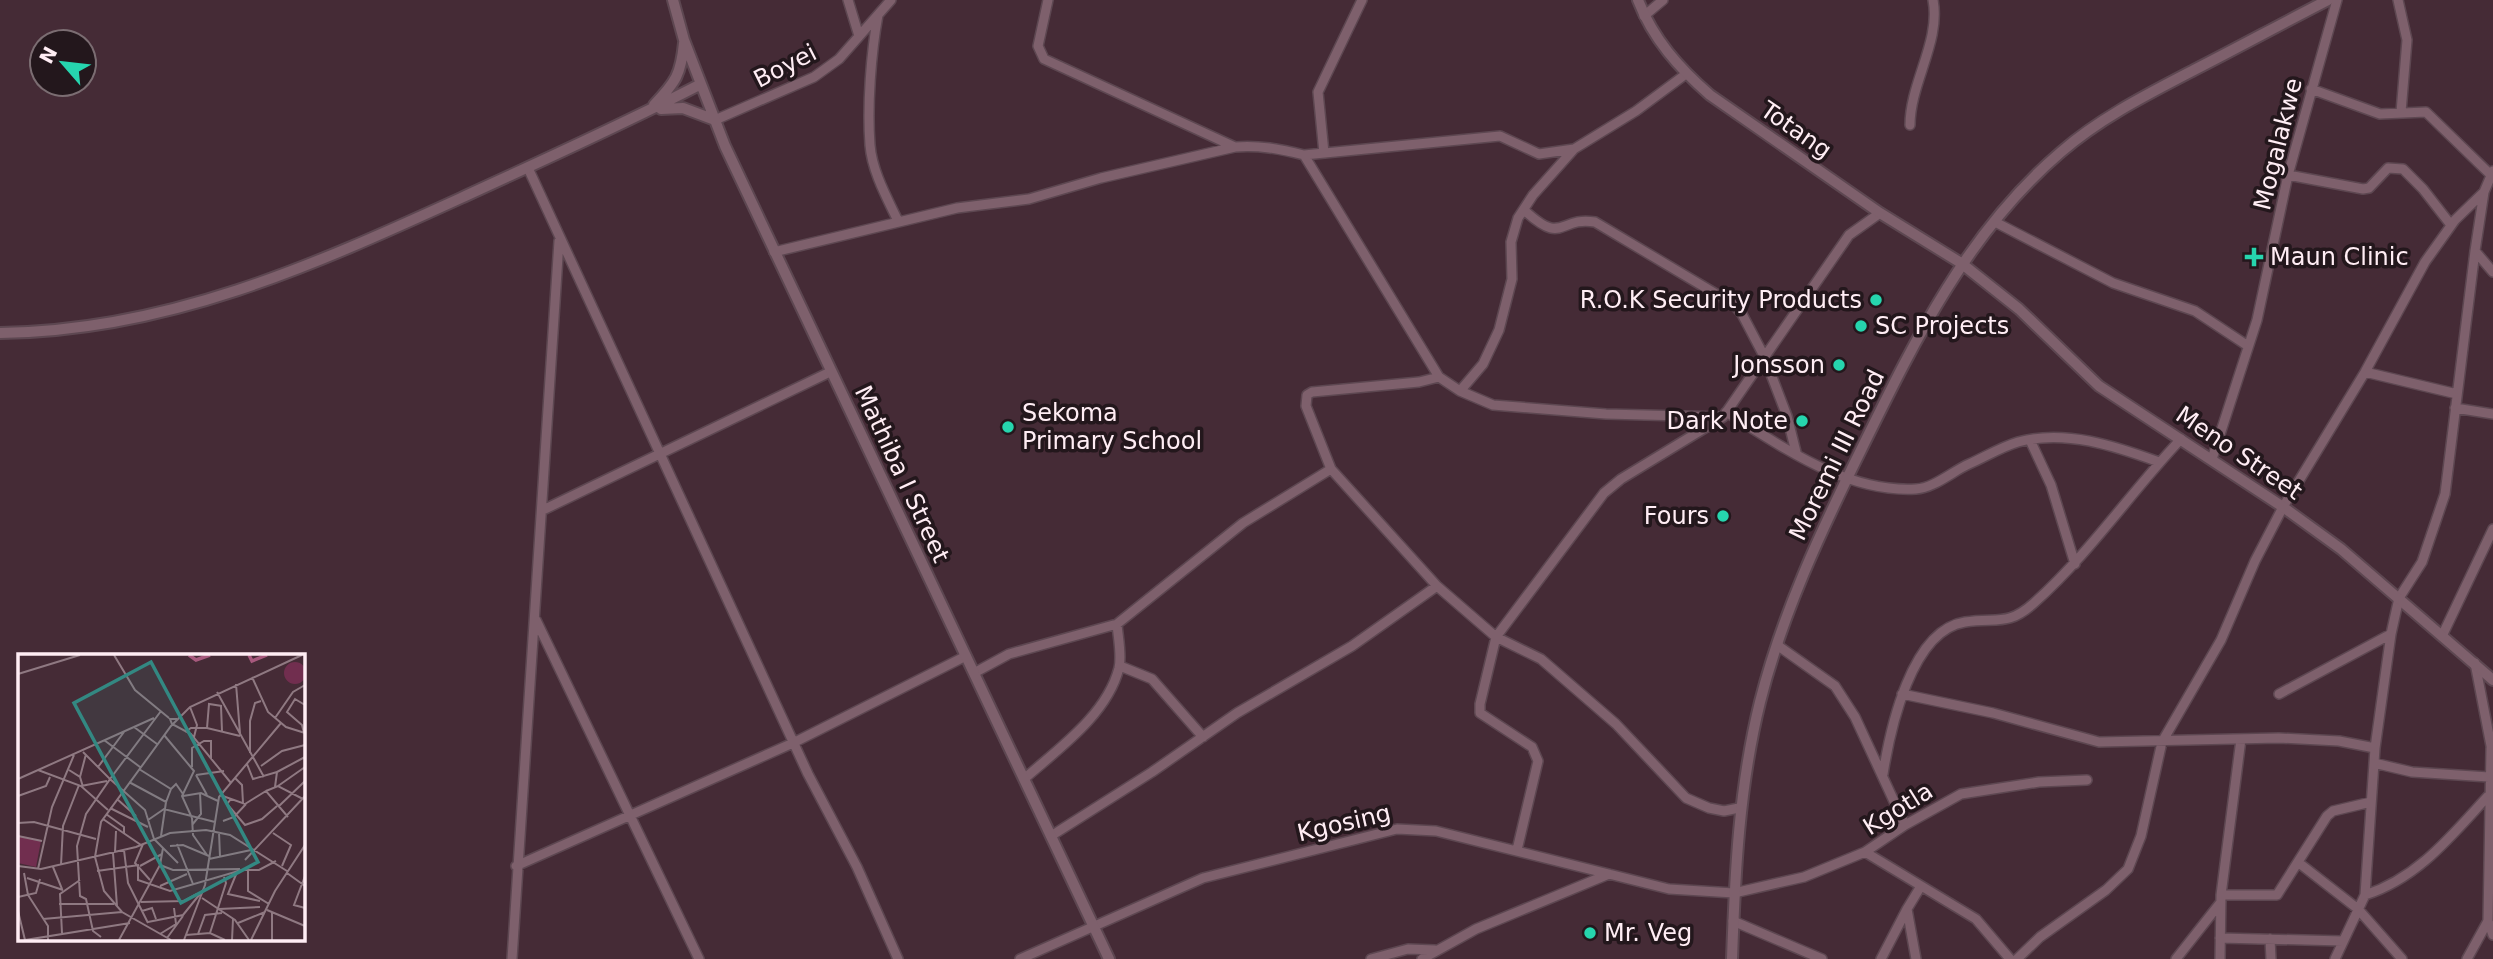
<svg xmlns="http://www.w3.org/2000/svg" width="2493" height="959" viewBox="0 0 2493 959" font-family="'DejaVu Sans',sans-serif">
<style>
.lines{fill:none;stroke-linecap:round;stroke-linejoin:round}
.minor-casing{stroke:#5d4751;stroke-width:12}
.tertiary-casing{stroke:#5d4751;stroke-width:14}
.minor{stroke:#7e606c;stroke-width:9}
.tertiary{stroke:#7e606c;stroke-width:10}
.poi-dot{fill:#26d5ae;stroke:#23171c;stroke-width:2.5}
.labels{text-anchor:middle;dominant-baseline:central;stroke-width:7;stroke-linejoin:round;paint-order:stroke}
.street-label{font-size:24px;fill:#ffedf4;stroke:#23171c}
.poi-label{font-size:24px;fill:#ffedf4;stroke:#23171c;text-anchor:start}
.inset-river{fill:none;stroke:#a7597d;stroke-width:3.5}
.inset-road{fill:none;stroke:#8f7982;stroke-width:2}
.view{fill:#338882;fill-opacity:0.15;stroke:#338882;stroke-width:3.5}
.inset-edge{fill:none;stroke:#ffedf4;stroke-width:3.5}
</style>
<rect width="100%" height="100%" fill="#452b36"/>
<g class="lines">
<!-- minor casing -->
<g class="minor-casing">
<path id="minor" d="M 848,0 L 859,36
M 1048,0 L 1038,46 L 1044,59 L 1235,147
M 2398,0 L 2407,40 L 2401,112
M 878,15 C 871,53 867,106 870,145 C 872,171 887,198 898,221
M 1644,16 L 1663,0
M 2311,89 L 2380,114 L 2426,112 L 2491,175
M 715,120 L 814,77 L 839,59 L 891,0
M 1910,125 C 1910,83 1941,41 1933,0
M 1324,153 L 1318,92 L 1362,0
M 1304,155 L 1500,136 L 1539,154 L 1574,149
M 528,168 L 808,774 L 857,867 L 898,959
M 2288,175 L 2363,189 L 2369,188 L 2388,168 L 2403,169 L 2423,189 L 2451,225
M 1524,210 C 1564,247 1558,216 1595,222 L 1733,304 L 1742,314 L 1764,356 L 1787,416 L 1796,452
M 1995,222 L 2113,283 L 2195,311 L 2248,346
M 2475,251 L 2493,272
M 774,252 L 957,208 L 1029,199 L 1101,178 L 1235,147 C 1259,145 1280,149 1304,155 L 1439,377 L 1460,391 L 1493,405 L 1606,414 L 1723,417
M 2365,372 L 2457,394
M 1460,391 L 1483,364 L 1499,330 L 1512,279 L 1511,242 L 1518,218 L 1533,195 L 1574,149 L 1636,111 L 1686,74
M 2455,408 L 2493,414
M 1726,412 C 1783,447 1846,493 1916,489 C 1934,488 1953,471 1969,464 C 1985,457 2001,447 2018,442 C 2065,429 2115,446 2159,462
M 2030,440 L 2051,485 L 2075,564
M 2212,459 L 2257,320 L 2288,175 L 2337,0
M 543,510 L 830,372
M 1437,586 L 1496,637 L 1541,659 L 1616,724 L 1686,798 L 1709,808 L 1724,811 L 1739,808
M 536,620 L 699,959
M 2443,634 L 2493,529
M 1777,645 L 1835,686 L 1855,717 L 1905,825
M 2475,663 L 2492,751
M 1120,666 L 1152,679 L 1203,737
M 974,673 L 1009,654 L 1117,624 L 1243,523 L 1331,469 L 1306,406 L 1307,395 L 1312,392 L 1419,382 L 1439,377
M 1902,694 L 1993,713 L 2099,742 L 2279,738 L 2339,741 L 2375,748
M 2279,694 L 2391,634
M 2374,763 L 2412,772 L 2489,777
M 1883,774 C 1890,730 1911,630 1965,622 C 1997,617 2007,627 2034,603 C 2090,553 2130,493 2181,439
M 1024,779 C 1058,749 1107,715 1119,668 C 1122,655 1118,637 1117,624
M 1051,836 L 1152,772 L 1237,713 L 1352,646 L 1437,586 L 1331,469
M 1517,850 L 1538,761 L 1532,747 L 1480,713 L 1480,704 L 1496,637 L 1604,493 L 1621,479 L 1723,417 L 1849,235 L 1880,213
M 1865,852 L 1976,919 L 2010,959
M 2299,863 L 2358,909 L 2402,959
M 516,866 L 793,743 L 966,656
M 2221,895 L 2277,895 L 2327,816 L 2333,811 L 2371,802
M 2365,895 C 2418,878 2451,836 2488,796
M 1733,921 L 1822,959
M 2488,921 L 2493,935
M 2220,938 L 2343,941
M 2270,939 L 2271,959
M 512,959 L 559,241
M 1020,959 L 1203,878 L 1397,829 L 1436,831 L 1669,889 L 1734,893 L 1804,877 L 1865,852 L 1905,825 L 1961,794 L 2039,782 L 2087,780
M 1371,959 L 1408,949 L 1435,950
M 1422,959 L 1476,929 L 1609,874
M 1881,959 L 1907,909
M 1916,959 L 1907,909 L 1921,886
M 2017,959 L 2040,937 L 2106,890 L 2128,869 L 2141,836 L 2162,742 L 2221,640 L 2255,561 L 2283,507 L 2365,372 L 2425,262 L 2455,220 L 2484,192
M 2176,959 L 2221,902
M 2220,959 L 2221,895 L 2241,739
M 2335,959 L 2365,895 L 2375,748 L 2391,634 L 2399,598 L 2422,562 L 2445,494 L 2475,251 L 2484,192 L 2493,171
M 2467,959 L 2488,921 L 2491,748"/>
</g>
<!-- tertiary casing -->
<g class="tertiary-casing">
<path id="tertiary" d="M 673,0 L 684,40 L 725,146 L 1109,959
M 1638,0 C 1653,39 1679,68 1710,95 L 1880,213 L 1961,263 L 2019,309 L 2099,386 L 2283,507 L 2341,549 L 2493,680
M 654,105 C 676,82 681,74 684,43
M 661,109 L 683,108 L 715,120
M 0,333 C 167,331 312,266 461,198 C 541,161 622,125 701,84
M 1732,959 C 1735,872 1739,787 1760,702 C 1782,614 1821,531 1861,450 C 1914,342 1967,232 2061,152 C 2100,118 2148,94 2194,70 C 2239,47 2283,23 2328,0"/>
</g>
<!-- minor -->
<use href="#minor" class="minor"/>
<!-- tertiary -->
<use href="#tertiary" class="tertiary"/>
</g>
<!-- markers -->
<g class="poi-dot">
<path d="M2250.5 246.5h7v7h7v7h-7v7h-7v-7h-7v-7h7z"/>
<circle cx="1876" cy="300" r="7"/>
<circle cx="1861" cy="326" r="7"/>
<circle cx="1839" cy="365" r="7"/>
<circle cx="1802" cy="421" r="7"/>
<circle cx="1008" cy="427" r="7"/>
<circle cx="1723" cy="516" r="7"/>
<circle cx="1590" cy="933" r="7"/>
</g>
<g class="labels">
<!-- street labels -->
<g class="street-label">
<text transform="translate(785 66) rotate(-27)">Boyei</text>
<text transform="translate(1796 130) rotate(35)">Totang</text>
<text transform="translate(2278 144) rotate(-76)">Mogalakwe</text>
<text transform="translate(2239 453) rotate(34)">Meno Street</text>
<text transform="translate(1837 455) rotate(-64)">Moremi III Road</text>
<text transform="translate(902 474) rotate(65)">Mathiba I Street</text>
<text transform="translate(1898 809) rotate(-32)">Kgotla</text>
<text transform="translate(1344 823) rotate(-13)">Kgosing</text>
</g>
<!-- poi labels -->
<g class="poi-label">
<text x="2270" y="257">Maun Clinic</text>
<text x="1862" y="300" text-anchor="end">R.O.K Security Products</text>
<text x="1875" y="326">SC Projects</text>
<text x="1825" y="365" text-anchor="end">Jonsson</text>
<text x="1022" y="413">Sekoma<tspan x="1022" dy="28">Primary School</tspan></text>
<text x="1788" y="421" text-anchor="end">Dark Note</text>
<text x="1709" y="516" text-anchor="end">Fours</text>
<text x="1604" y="933">Mr. Veg</text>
</g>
</g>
<!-- overview -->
<g transform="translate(18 654)">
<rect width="287" height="287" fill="#452b36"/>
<path d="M266 19a11 11 0 1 1 22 0a11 11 0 1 1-22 0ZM 0,182 L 23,187 L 18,213 L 0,209 Z" fill="#712e4f"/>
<path class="inset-river" d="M 171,1 L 178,6 L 192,1M 231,1 L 234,7 L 249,1"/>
<path class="inset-road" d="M 96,1 L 117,36 L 151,64M 0,20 L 62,1M 234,23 L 250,58 L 268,73 L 287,79M 218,30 L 222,79M 199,38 L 246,123M 203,52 L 204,77M 172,53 L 179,71 L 176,83M 143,57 L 92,125 L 127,156 L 136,185 L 160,209M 257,64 L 275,38 L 287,31M 159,65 L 152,65 L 154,70 L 173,80 L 213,129M 116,73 L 139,90M 189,74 L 191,50 L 204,52M 167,78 L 173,74 L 189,74 L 222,82M 286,79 L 284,71 L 269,58 L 277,45 L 287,51M 146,81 L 176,117 L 164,142 L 174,164M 86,86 L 122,113M 65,98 L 92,125 L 68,160 L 59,192 L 62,242 L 68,245 L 75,277 L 83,283M 232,99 L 232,67 L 237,49 L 243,47M 229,110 L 235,125 L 259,118M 243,112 L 264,97 L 287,91M 80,113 L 106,78M 174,113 L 174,94 L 186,87 L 193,87 L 193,105M 121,115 L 153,135 L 158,130 L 165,140M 20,116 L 63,132 L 90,156M 51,116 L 62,123 L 65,133M 178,121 L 206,117M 178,121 L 189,141M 62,123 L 68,100M 217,124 L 224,131 L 225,149M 0,125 L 136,64M 111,128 L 148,148 L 153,135M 63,132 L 89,127M 260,132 L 287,113M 257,133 L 259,118 L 287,103M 248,137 L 260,132 L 285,145M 202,141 L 227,150 L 248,137 L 270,163M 0,142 L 28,132 L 32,123M 165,142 L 183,139 L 200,147M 99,145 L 118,162M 213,145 L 209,150 L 227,171 L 244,165 L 259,152M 260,153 L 287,127M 92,154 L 130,173M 88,160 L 106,173 L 106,180M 174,164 L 175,181 L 189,201M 85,165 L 123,191M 130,166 L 146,155 L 197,168M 205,167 L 216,163 L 228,150M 0,169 L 16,168 L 78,185M 174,171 L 183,160 L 182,139M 201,178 L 202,203M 255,179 L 273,191 L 264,212M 0,182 L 24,187M 143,182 L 148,148M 125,190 L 117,209 L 132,226M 159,190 L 175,230M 152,192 L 165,191 L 191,202M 106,196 L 110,229 L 130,269M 97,198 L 98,177M 95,199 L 99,252M 191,205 L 233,196M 227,206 L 287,142M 43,211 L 45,172 L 61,131M 142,211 L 155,216 L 222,215M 0,212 L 23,215 L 118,193 L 152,179 L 188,176 L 212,181 L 269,217M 120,212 L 120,226 L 152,237 L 224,216 L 241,216 L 258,207M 122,212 L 144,200M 35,213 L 44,235M 20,215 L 34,153 L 56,101M 230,216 L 230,237 L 251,250M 79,217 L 121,211M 219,218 L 210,240 L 242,247M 6,219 L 10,241 L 30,272 L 30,286M 269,219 L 287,232M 287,222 L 276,251 L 287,254M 9,224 L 45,236M 142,232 L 169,220M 0,243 L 18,239 L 22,225M 184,244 L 217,266 L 231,286M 123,248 L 166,247 L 179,240M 41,250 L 96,250M 201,255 L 242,253M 249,256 L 287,272M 0,257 L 7,286 L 112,269M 124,257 L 134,254 L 138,265M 25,265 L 104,258M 130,268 L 165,261 L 186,235M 220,269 L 247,258M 44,279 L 42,240 L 62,226M 192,279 L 208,229 L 206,223M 142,280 L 158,270 L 156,254M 180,280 L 187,261 L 204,259M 168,281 L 192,279 L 207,286M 149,284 L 165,262M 101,286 L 142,211 L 145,194M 153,286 L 104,258 L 86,237 L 77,203 L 83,168 L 153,72 L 172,53 L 284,1M 166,286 L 187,231 L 201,143 L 263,69M 214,286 L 215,265M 233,286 L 257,237 L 287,191M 254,286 L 254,258"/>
<path class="view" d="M 133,8 L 240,208 L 163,249 L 56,49 Z"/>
<rect width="287" height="287" class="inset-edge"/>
</g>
<!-- north arrow -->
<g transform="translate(63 63) rotate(298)"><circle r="33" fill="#23171c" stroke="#7b6d72" stroke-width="2"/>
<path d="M0-5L12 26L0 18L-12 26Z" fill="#26d5ae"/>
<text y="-10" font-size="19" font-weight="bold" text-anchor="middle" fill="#ffedf4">N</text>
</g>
</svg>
